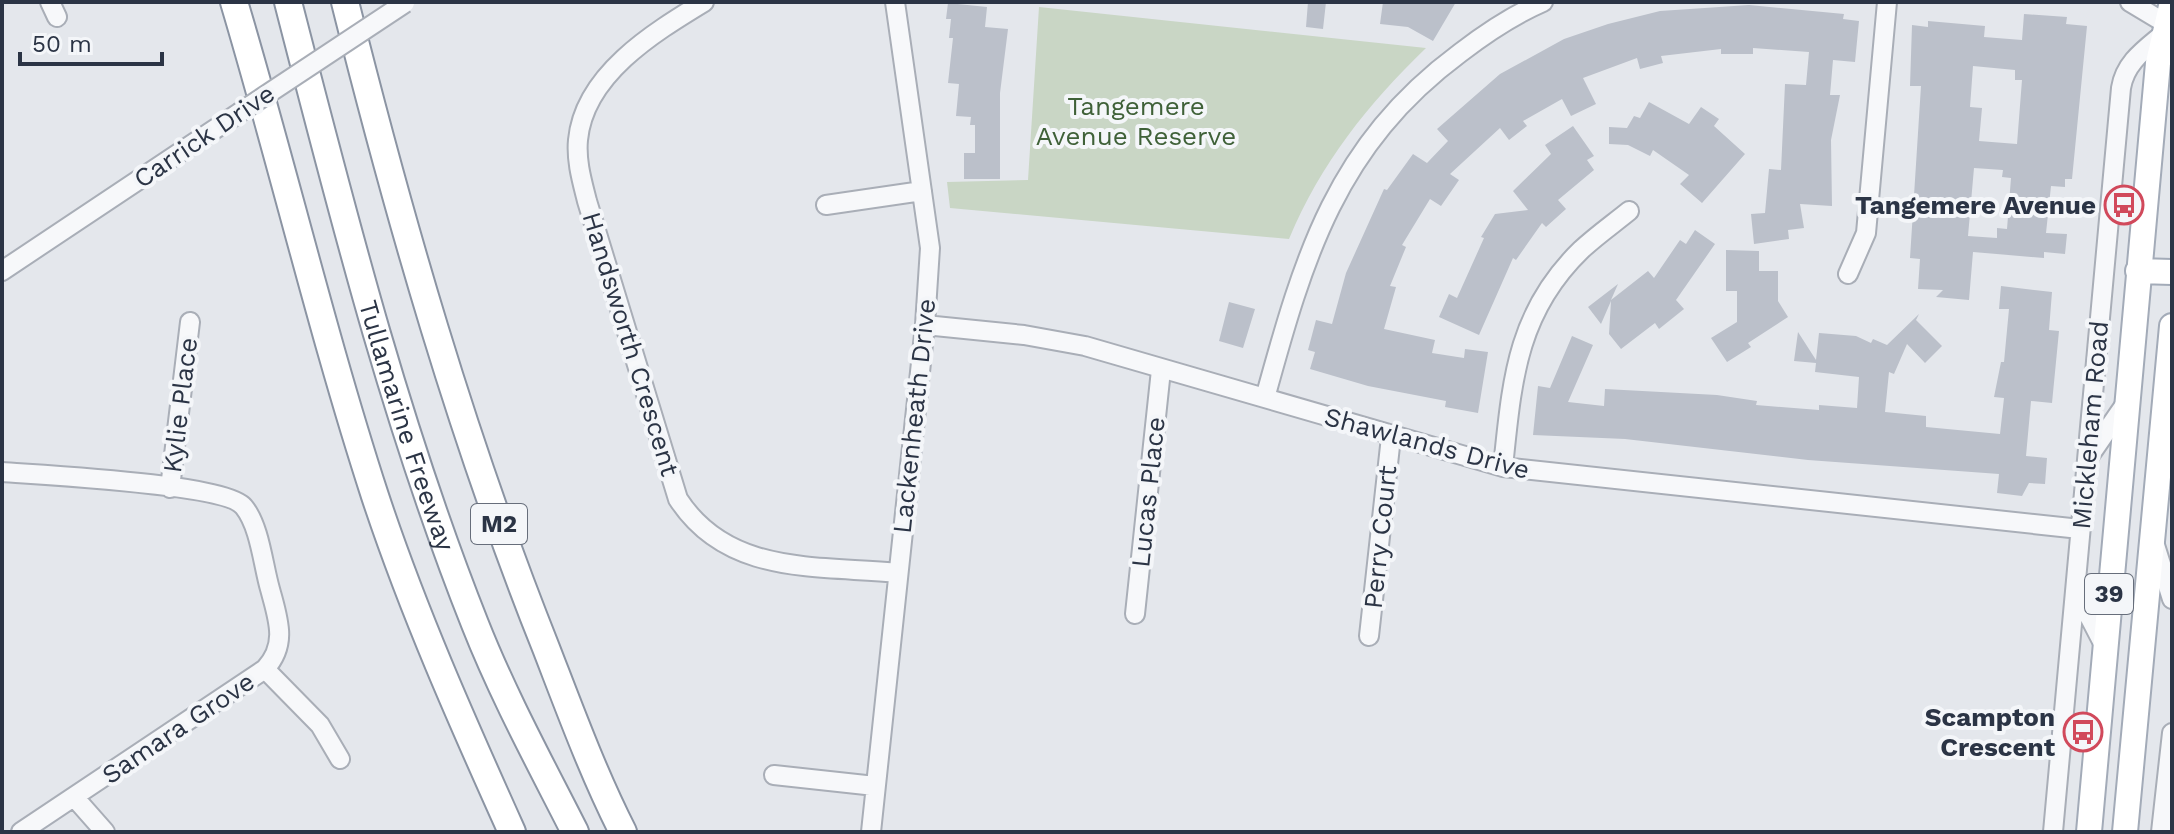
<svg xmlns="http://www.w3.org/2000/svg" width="2174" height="834" viewBox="0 0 2174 834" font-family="'Work Sans',sans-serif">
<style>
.green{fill:#c9d6c5}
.building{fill:#bbc0ca;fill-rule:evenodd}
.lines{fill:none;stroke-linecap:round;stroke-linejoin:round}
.minor-casing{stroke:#a9aeb7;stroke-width:22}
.major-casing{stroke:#a3abb8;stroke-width:28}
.highway-casing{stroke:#8b94a3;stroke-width:30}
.minor{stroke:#f7f8fa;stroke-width:18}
.major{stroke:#fff;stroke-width:24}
.highway{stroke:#fff;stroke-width:26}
.minor-bridge-casing{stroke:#a9aeb7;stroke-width:22;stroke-linecap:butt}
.minor-bridge{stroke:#f7f8fa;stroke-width:18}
.labels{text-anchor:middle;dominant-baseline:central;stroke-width:8;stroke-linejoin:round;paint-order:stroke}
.shield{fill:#f4f6f9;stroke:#676e7b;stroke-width:2}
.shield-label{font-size:24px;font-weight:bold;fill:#2b3445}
.park-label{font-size:26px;fill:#3f6138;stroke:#f4f6f9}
.street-label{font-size:26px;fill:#2b3445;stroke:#f4f6f9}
.poi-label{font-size:26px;font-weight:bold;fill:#2b3445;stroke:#f4f6f9;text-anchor:end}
</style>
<rect width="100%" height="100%" fill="#e4e7ec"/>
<!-- green -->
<path class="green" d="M 1039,7 L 1426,48 C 1367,105 1321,163 1289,239 L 950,208 L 947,182 L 1028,180 Z"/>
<!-- building -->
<path class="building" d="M 1308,2 L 1326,2 L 1323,29 L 1306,27 Z
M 1383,2 L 1456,2 L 1433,41 L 1408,27 L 1380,24 Z
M 948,3 L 987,7 L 985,27 L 1008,29 L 1000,93 L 1000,179 L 964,179 L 964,153 L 975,153 L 975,125 L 970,125 L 971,117 L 956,116 L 959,84 L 948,83 L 953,38 L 949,38 L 951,19 L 946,19 Z
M 1749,5 L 1844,14 L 1843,19 L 1859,21 L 1855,62 L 1833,60 L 1830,95 L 1840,95 L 1831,140 L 1832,206 L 1800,204 L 1804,228 L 1788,230 L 1789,239 L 1754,244 L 1751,214 L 1765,213 L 1769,169 L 1781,170 L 1785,84 L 1806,85 L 1809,52 L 1753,48 L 1753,54 L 1721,54 L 1721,49 L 1661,56 L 1663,63 L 1640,69 L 1637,58 L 1583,78 L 1596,104 L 1571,116 L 1562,99 L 1523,121 L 1527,126 L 1509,140 L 1500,128 L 1450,174 L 1459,180 L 1441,206 L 1430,199 L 1402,245 L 1406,247 L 1390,286 L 1396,287 L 1384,329 L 1435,340 L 1432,353 L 1464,358 L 1465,349 L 1488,352 L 1478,413 L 1445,407 L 1446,401 L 1368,386 L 1310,369 L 1315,352 L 1308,350 L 1316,320 L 1332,324 L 1346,273 L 1384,189 L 1387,190 L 1413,154 L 1427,163 L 1448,141 L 1437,129 L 1500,74 L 1564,39 L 1608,24 L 1660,11 Z
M 2024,14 L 2067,17 L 2066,24 L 2087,26 L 2072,179 L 2065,179 L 2065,187 L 2051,186 L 2046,233 L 2067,234 L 2065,254 L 2044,252 L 2044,258 L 1973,252 L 1969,300 L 1936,297 L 1943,290 L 1918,289 L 1920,259 L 1910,258 L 1921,86 L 1910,86 L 1912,25 L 1928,27 L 1928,21 L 1985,26 L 1984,37 L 2022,40 ZM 1973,66 L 2015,70 L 2015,80 L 2022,80 L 2017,144 L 1979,141 L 1982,108 L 1970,107 ZM 1974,168 L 2003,170 L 2002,177 L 2011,178 L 2007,229 L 1997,228 L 1997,238 L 1968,236 Z
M 1649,102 L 1689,124 L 1701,107 L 1719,119 L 1714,126 L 1745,154 L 1702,203 L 1680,184 L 1689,175 L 1653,150 L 1650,156 L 1628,145 L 1609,144 L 1609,127 L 1627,128 L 1634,116 L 1640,118 Z
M 1573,126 L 1594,156 L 1587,160 L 1594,170 L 1558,200 L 1566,209 L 1546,227 L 1542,223 L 1516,260 L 1513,258 L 1479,335 L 1439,317 L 1449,294 L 1457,298 L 1484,238 L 1481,237 L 1495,214 L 1528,210 L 1513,191 L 1551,154 L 1545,145 Z
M 1695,230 L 1715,244 L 1676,300 L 1684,309 L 1659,329 L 1655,323 L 1621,349 L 1609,334 L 1611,301 L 1601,324 L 1588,307 L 1618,284 L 1611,300 L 1648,271 L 1654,278 L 1680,240 L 1686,244 Z
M 1726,250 L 1759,251 L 1759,271 L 1778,271 L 1778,301 L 1788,317 L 1748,343 L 1751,347 L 1727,362 L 1711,338 L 1737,322 L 1737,291 L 1726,291 Z
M 2001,286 L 2052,292 L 2049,330 L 2059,331 L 2052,403 L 2031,401 L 2026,456 L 2047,458 L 2045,484 L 2029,483 L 2022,496 L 1997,493 L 1999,474 L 1808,460 L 1625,439 L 1533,435 L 1538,386 L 1550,388 L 1572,336 L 1593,345 L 1568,402 L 1604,406 L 1605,389 L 1717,395 L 1757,401 L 1756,405 L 1819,410 L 1819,405 L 1857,408 L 1859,377 L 1815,372 L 1816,363 L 1794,361 L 1798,332 L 1816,360 L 1819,333 L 1856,336 L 1871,343 L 1873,339 L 1887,345 L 1919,314 L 1916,320 L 1942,346 L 1925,363 L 1907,344 L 1894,374 L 1889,372 L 1885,412 L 1926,416 L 1926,427 L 2000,434 L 2004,398 L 1994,397 L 2001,362 L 2004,362 L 2009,309 L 1999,309 Z
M 1229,302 L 1255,309 L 1243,348 L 1219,341 Z"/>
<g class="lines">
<!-- minor casing -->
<g class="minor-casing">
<path id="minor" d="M 50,2 L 57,17
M 704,2 C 653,33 584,75 578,140 C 576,161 582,181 587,201 L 678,499 C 728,576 817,565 898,573
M 2130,2 L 2165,23
M 826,205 L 922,191
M 2,271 L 239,113
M 1848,274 L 1866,233 L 1887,2
M 925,325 L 1024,335 L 1085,346 L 1503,467 L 2080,529
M 1265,398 C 1304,256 1336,145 1460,53 C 1486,33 1513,15 1543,2
M 2088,458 L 2126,403
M 1503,467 C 1512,382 1516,313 1581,250 C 1596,236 1613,224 1629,211
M 2,472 C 40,475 227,484 244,507 C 260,527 263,565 270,589 C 278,619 288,644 265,669 L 21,832
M 170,488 L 190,322
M 2154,542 L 2172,599
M 2076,591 L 2104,645
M 1135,614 L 1161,370
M 1369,636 L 1391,437
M 265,669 L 320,725 L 340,759
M 774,775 L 875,786
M 75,798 L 105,832
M 871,832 L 925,325 L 930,248 L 895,2
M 2053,832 L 2121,88 C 2125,63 2144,50 2162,35
M 2161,832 L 2172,733"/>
</g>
<!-- major casing -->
<g class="major-casing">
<path id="major" d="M 2138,271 L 2172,272
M 2089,832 L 2158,63 L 2172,2
M 2125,832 L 2172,326"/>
</g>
<!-- highway casing -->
<g class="highway-casing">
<g id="highway">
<path d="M 234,2 C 283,166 322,333 375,496 C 413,611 462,721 512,832"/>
<path id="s1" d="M 288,2 C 342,211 395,423 475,624 C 503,695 540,763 575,832"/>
<path d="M 345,2 C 400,221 462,438 546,648 C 570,710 593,773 623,832"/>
</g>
</g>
<!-- minor -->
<use href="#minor" class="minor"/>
<!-- major -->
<use href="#major" class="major"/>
<!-- highway -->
<use href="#highway" class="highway"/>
<!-- minor-bridge casing -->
<g class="minor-bridge-casing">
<path id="minor-bridge" d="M 239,113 L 405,3"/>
</g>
<!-- minor-bridge -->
<use href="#minor-bridge" class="minor-bridge"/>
</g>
<!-- icons -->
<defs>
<g id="bus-ring" transform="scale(2)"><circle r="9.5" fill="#f4f6f9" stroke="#d1495b" stroke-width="1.5"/><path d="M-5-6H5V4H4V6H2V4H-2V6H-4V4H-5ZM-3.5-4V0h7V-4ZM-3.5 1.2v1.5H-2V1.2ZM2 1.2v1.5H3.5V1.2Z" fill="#d1495b"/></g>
</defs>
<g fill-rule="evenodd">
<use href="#bus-ring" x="2124" y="205"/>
<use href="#bus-ring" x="2083" y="732"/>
</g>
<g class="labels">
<!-- shield labels -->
<g class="shield">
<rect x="471" y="504" width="56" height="40" rx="6"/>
<rect x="2085" y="574" width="48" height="40" rx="6"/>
</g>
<g class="shield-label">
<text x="499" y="524">M2</text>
<text x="2109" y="594">39</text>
</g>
<!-- park labels -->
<g class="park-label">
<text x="1136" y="106">Tangemere<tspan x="1136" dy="30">Avenue Reserve</tspan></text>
</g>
<!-- street labels -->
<g class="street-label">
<text transform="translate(204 136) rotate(-34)">Carrick Drive</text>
<text transform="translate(631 344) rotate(73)">Handsworth Crescent</text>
<text transform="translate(180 405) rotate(-83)">Kylie Place</text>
<text transform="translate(914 416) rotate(-84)">Lackenheath Drive</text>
<text stroke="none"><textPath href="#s1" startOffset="440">Tullamarine Freeway</textPath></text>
<text transform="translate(2090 425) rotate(-85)">Mickleham Road</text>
<text transform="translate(1427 443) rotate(15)">Shawlands Drive</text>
<text transform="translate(1148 492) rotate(-84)">Lucas Place</text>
<text transform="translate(1380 537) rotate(-84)">Perry Court</text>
<text transform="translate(178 728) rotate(-34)">Samara Grove</text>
</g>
<!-- poi labels -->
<g class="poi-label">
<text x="2096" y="205">Tangemere Avenue</text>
<text x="2055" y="717">Scampton<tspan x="2055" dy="30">Crescent</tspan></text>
</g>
</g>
<!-- border -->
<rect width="2174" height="834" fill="none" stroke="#2b3445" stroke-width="8"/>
<!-- scale -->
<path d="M20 52v12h142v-12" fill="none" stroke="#2b3445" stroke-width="4"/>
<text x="32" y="52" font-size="24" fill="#2b3445" stroke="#f4f6f9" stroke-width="6" paint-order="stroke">50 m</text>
</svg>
